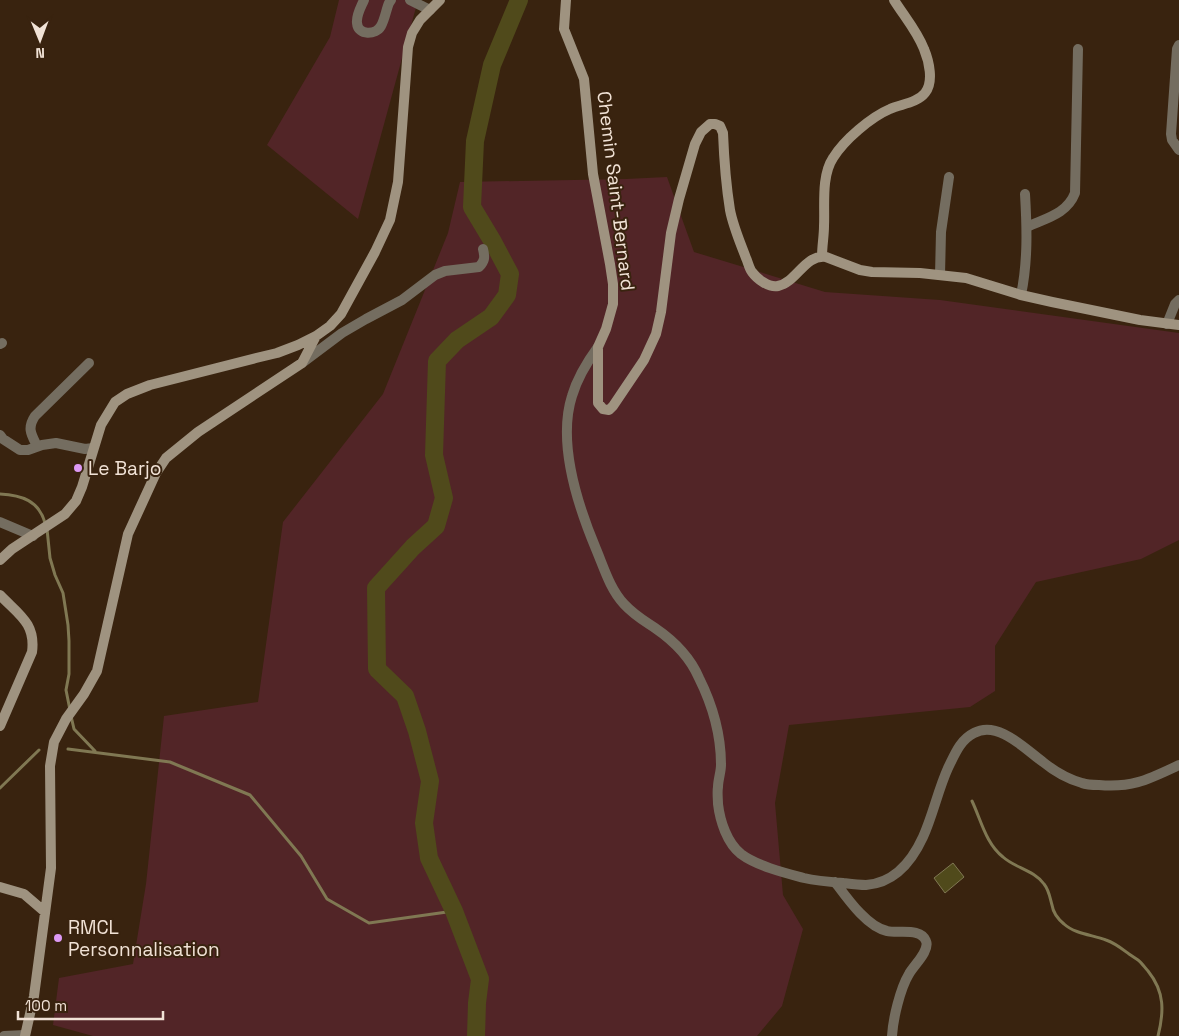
<svg xmlns="http://www.w3.org/2000/svg" width="1179" height="1036" viewBox="0 0 1179 1036" font-family="'Space Grotesk',sans-serif">
<style>
.green{fill:#522527}
.water{fill:#504a1b;stroke:#807853}
.lines{fill:none;stroke-linecap:round;stroke-linejoin:round}
.stream{stroke:#807853;stroke-width:3}
.river{stroke:#504a1b;stroke-width:18}
.street{stroke:#746d60;stroke-width:10}
.secondary{stroke:#9f9380;stroke-width:10}
.poi-dot{fill:#dd99f4;stroke:#39230f;stroke-width:2}
.labels{text-anchor:middle;dominant-baseline:central;stroke-width:4;stroke-linejoin:round;paint-order:stroke}
.street-label{font-size:19px;fill:#f1e2d6;stroke:#39230f}
.poi-label{font-size:19px;fill:#f1e2d6;stroke:#39230f;text-anchor:start}
</style>
<rect width="100%" height="100%" fill="#39230f"/>
<!-- green -->
<path class="green" d="M 339,0 L 418,0 L 358,219 L 267,145 L 330,37 Z
M 667,177 L 694,252 L 825,292 L 940,300 L 1179,333 L 1179,540 L 1141,559 L 1036,582 L 995,646 L 995,691 L 970,707 L 789,725 L 775,803 L 783,895 L 803,929 L 782,1006 L 757,1036 L 93,1036 L 53,1025 L 59,978 L 133,964 L 146,884 L 164,716 L 258,702 L 283,522 L 383,394 L 448,233 L 460,182 L 626,179 Z"/>
<!-- water -->
<path class="water" d="M 953,863 L 964,877 L 945,893 L 934,878 Z"/>
<g class="lines">
<!-- stream -->
<path class="stream" d="M 0,494 C 22,495 39,501 45,523
M 47,529 L 50,558 L 55,575 L 63,593 L 68,625 L 69,641 L 69,674 L 66,690 L 70,710
M 71,716 L 74,729 L 95,751
M 68,749 L 170,762 L 250,795 L 301,856 L 327,899 L 369,923 L 454,911
M 0,788 L 39,750
M 972,801 C 981,820 986,844 1003,857 C 1015,868 1034,870 1044,884 C 1049,890 1050,898 1052,905 C 1053,912 1058,919 1064,924 C 1075,934 1093,935 1106,940 C 1115,943 1121,948 1129,954 C 1132,956 1135,958 1138,960 C 1142,963 1145,968 1148,971 C 1165,992 1164,1012 1158,1036"/>
<!-- river -->
<path class="river" d="M 476,1036 L 477,1003 L 480,979 L 454,911 L 429,858 L 424,823 L 430,781 L 417,731 L 405,696 L 377,669 L 376,588 L 413,547 L 436,526 L 444,498 L 434,455 L 437,361 L 457,340 L 491,317 L 507,295 L 510,274 L 493,242 L 472,207 L 475,141 L 492,65 L 519,0"/>
<!-- street -->
<path class="street" d="M 364,0 C 361,7 356,15 357,23 C 358,36 376,35 381,26 C 385,19 386,10 389,3 L 391,0
M 410,0 L 430,10
M 1179,45 L 1177,49 L 1171,134 L 1172,140 L 1179,150
M 1027,227 C 1046,218 1067,214 1075,193 L 1078,49
M 940,275 L 941,232 L 949,177
M 1021,295 C 1028,261 1027,228 1025,194
M 1167,324 L 1175,304 L 1179,300
M 0,344 L 2,343
M 598,347 C 587,362 577,379 572,396 C 557,443 578,506 596,549 C 604,568 610,589 624,604 C 634,615 643,620 655,628 C 674,641 690,657 699,678 C 712,704 721,735 721,765 C 721,772 718,780 718,787 C 717,792 718,799 718,804 C 720,821 727,843 741,854 C 757,866 785,873 804,878 C 817,881 830,882 843,883 C 851,884 858,885 866,885 C 894,883 912,861 923,837 C 933,815 938,790 948,768 C 955,754 960,740 974,733 C 998,720 1025,749 1043,762 C 1054,771 1067,779 1082,783 C 1087,785 1093,785 1099,785 C 1133,788 1149,779 1179,765
M 302,363 L 342,333 L 366,319 L 402,300 L 435,275 L 445,271 L 479,267 C 485,261 485,257 483,249
M 0,435 L 3,439 L 20,450 L 28,450 L 42,445 L 56,443 L 85,449 L 93,448
M 37,446 C 31,434 27,428 35,416 L 89,363
M 0,522 L 33,536
M 835,882 C 847,898 867,927 887,931 C 898,934 921,927 926,941 C 930,951 914,965 909,974 C 900,989 893,1019 892,1036
M 4,1036 L 25,1035"/>
<!-- secondary -->
<path class="secondary" d="M 566,0 L 564,29 L 584,79 L 593,174 L 610,264 L 613,284 L 613,304 L 606,329 L 598,347 L 598,403 L 603,409 L 609,410 L 613,406 L 644,360 L 656,334 L 661,312 L 671,233 L 679,199 L 695,144 L 701,132 L 710,124 L 715,124 L 720,126 L 723,133 C 724,158 726,185 730,210 C 733,226 740,242 746,258 C 748,262 749,268 752,272 C 757,279 769,288 778,286 C 797,282 805,254 826,257 L 860,270 L 872,272 L 920,273 L 966,278 L 1021,295 L 1052,302 L 1140,320 L 1179,325
M 822,257 C 822,246 824,236 824,226 C 825,206 821,176 833,158 C 844,140 871,117 890,109 C 901,104 917,103 925,93 C 934,82 929,61 924,49 C 917,31 904,16 894,0
M 0,560 L 12,549 L 65,514 L 76,501 L 82,487 L 101,425 L 115,402 L 127,394 L 150,385 L 256,358 L 277,353 L 298,345 L 316,336 L 330,326 L 341,314 L 375,252 L 390,220 L 398,182 L 408,47 L 412,33 L 420,20 L 440,0
M 0,595 C 18,614 36,623 32,652 L 0,726
M 0,887 L 24,894 L 45,912
M 25,1036 L 34,996 L 51,868 L 50,766 L 54,742 L 66,719 L 84,694 L 97,671 L 128,534 L 156,473 L 166,458 L 198,432 L 302,363 L 316,336"/>
</g>
<!-- markers -->
<g class="poi-dot">
<circle cx="78" cy="468" r="5"/>
<circle cx="58" cy="938" r="5"/>
</g>
<g class="labels">
<!-- street labels -->
<g class="street-label">
<text transform="translate(616 191) rotate(83)">Chemin Saint-Bernard</text>
</g>
<!-- poi labels -->
<g class="poi-label">
<text x="88" y="468">Le Barjo</text>
<text x="68" y="927">RMCL<tspan x="68" dy="22">Personnalisation</tspan></text>
</g>
</g>
<!-- north arrow -->
<g transform="translate(40 40) rotate(179)" stroke="#39230f" stroke-width="4" paint-order="stroke">
<path d="M0-4L9 19L0 12L-9 19Z" fill="#f1e2d6"/>
<text y="-8" font-size="14" font-weight="bold" text-anchor="middle" fill="#f1e2d6">N</text>
</g>
<!-- scale -->
<path d="M18 1011v8h145v-8" fill="none" stroke="#f1e2d6" stroke-width="2.5"/>
<text x="25" y="1011" font-size="15" fill="#f1e2d6" stroke="#39230f" stroke-width="4" paint-order="stroke">100 m</text>
</svg>
